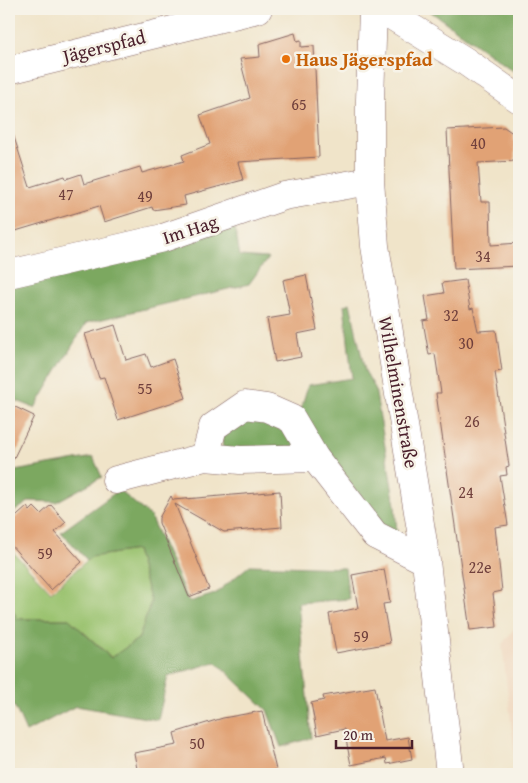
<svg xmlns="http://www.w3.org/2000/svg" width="528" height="783" viewBox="0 0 528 783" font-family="'Gentium Book Plus',serif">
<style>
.built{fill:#efd6bc}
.green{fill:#9ac26e;stroke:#72704c}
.forest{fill:#7ba861;stroke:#626446}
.building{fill:#e1a274}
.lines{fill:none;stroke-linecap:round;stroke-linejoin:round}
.minor-casing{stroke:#846462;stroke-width:29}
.minor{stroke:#fff;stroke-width:28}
.food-dot{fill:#e8710a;stroke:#f7f3e8;stroke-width:2}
.labels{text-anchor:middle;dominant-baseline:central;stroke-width:5;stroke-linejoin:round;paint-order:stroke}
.number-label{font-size:16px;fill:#70403d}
.street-label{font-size:19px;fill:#4a1f2b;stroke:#f7f3e8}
.food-label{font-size:19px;font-weight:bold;fill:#c56008;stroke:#f7f3e8;text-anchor:start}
</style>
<rect width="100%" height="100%" fill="#f7f3e8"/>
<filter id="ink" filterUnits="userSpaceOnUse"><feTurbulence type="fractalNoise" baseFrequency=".02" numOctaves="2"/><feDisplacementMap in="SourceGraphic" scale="10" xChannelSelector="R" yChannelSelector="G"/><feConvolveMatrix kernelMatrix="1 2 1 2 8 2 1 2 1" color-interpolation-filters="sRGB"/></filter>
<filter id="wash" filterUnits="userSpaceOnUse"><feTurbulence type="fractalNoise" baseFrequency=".0096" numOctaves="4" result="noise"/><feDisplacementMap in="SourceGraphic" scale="20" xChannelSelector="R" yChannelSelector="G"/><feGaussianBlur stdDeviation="1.12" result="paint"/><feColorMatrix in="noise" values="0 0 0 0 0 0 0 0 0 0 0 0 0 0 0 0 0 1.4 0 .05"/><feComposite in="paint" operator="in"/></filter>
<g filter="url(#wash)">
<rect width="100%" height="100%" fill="#f0e4c9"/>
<!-- built -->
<path class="built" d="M 519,623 L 519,774 L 517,774 L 502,644 Z"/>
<!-- green -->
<path class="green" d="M 9,548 L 51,592 L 91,557 L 136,550 L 151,602 L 139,638 L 112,658 L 69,619 L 18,619 L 9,605 Z"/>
<!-- forest -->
<path class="forest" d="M 427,9 L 519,9 L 519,75 Z
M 235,228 L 240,256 L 268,258 L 249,284 L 86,323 L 35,408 L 12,399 L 9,405 L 9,283 Z
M 350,303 L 365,371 L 375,388 L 395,505 L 397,534 L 385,530 L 299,416 L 308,385 L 352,378 L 344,305 Z
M 252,412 L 285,420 L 302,447 L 223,451 L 222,439 L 229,421 Z
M 93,457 L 102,477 L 56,502 L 30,501 L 9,515 L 9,472 Z
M 119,490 L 150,516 L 189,602 L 215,594 L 250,565 L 345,568 L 349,599 L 298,603 L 311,738 L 281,747 L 267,710 L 216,662 L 168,676 L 158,720 L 76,706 L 26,732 L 16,709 L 9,700 L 9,605 L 18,619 L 69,619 L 111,658 L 139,638 L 151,602 L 136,550 L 91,557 L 87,560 L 61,532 Z"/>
<g id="blocks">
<!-- building -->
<path class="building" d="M 295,33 L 297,41 L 301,40 L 301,47 L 314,46 L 319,157 L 238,162 L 243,180 L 184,196 L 186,205 L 153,210 L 152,207 L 104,222 L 99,206 L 9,233 L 9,135 L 13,134 L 30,187 L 65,176 L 66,179 L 81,174 L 84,184 L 140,167 L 142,173 L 184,161 L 182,155 L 210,144 L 200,115 L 250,98 L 240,59 L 260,57 L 259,44 Z
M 504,127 L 514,134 L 515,161 L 478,163 L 481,202 L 490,202 L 491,245 L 519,243 L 519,266 L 454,269 L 447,130 Z
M 306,275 L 317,330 L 297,334 L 301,357 L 275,362 L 267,319 L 290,315 L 283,280 Z
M 465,280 L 470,309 L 473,308 L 478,331 L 496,330 L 502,371 L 495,372 L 509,466 L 506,467 L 507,475 L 500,476 L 508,525 L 495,527 L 502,591 L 493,593 L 497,627 L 470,630 L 436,393 L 441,393 L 435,354 L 429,355 L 423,321 L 429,320 L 425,296 L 444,293 L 442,283 Z
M 115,325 L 126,360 L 146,354 L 151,367 L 173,359 L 186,398 L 118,420 L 104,377 L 99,378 L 85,334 Z
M 9,404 L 34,416 L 9,468 Z
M 280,491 L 282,527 L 224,532 L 175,504 L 209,589 L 189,597 L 159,523 L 159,518 L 171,496 L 173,500 Z
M 51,505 L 66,522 L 55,532 L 82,562 L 51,590 L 9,543 L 9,523 L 27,507 L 30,511 L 34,507 L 41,514 Z
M 384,569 L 390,603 L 383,604 L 390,643 L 336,653 L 329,614 L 358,608 L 352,575 Z
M 375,687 L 385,741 L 408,737 L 412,759 L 387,764 L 386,758 L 351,765 L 344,729 L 317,735 L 311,703 L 324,700 L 323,696 Z
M 262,711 L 277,774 L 138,774 L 134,753 L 177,745 L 174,733 L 223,718 Z"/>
</g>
</g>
<g filter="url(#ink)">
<use href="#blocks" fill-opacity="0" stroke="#846462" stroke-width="1"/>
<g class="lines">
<!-- minor casing -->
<g class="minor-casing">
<path id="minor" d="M 373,9 L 370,100 L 370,181 L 375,246 L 426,561 L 450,774
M 381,9 L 465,61 L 519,99
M 9,70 L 258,9
M 9,274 L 163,238 L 284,196 L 370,181
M 315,458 L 240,460 L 205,457 L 213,427 L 245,405 L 267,408 L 292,419 L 315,458 L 375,535 L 426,561
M 116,480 L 205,457"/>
</g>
<!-- minor -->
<use href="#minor" class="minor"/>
</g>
</g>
<!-- markers -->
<circle class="food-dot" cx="286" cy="59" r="5"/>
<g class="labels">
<!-- number labels -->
<g class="number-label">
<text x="299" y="104">65</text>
<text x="478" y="143">40</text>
<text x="66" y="194">47</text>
<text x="145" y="196">49</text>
<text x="483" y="256">34</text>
<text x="451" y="315">32</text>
<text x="466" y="343">30</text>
<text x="145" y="388">55</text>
<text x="472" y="421">26</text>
<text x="466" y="492">24</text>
<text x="45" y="553">59</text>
<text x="480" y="567">22e</text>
<text x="361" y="636">59</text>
<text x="197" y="743">50</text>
</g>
<!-- street labels -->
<g class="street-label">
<text transform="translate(104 46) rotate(-14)">Jägerspfad</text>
<text transform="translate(190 229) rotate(-18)">Im Hag</text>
<text transform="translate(399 392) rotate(80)">Wilhelminenstraße</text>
</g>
<!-- food labels -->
<g class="food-label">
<text x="296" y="59">Haus Jägerspfad</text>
</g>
</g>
<!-- margin -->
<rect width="528" height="783" fill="none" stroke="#f7f3e8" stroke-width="30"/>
<!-- scale -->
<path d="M336 740v8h76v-8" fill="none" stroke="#4a1f2b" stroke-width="2.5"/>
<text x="343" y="740" font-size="15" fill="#4a1f2b" stroke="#f7f3e8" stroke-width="4" paint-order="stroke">20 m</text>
</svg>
